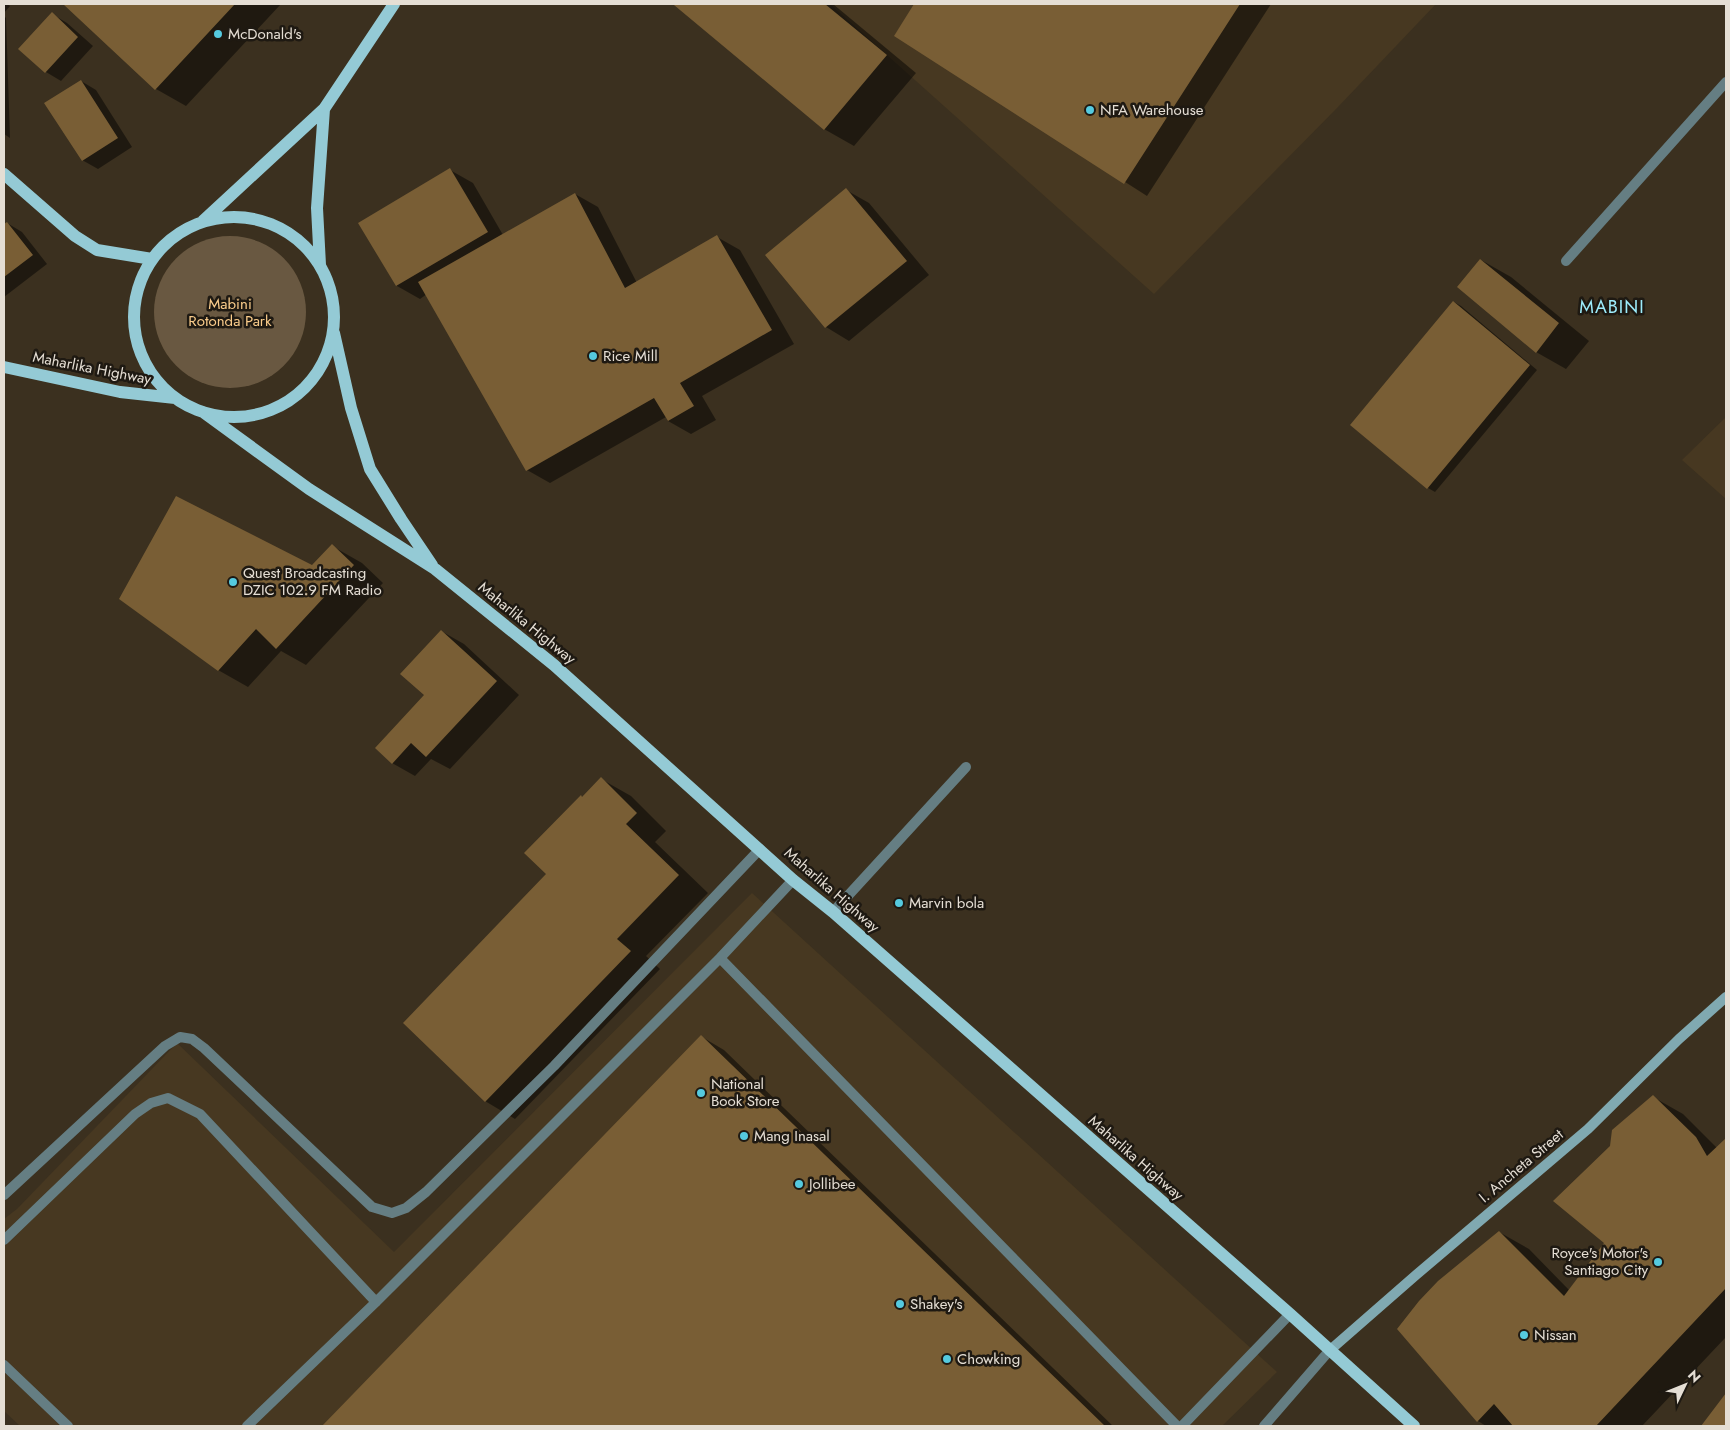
<svg xmlns="http://www.w3.org/2000/svg" width="1730" height="1430" viewBox="0 0 1730 1430" font-family="Jost,sans-serif">
<style>
.built{fill:#473821}
.green{fill:#695841}
.shadow{fill:#0007}
.building{fill:#795e35}
.lines{fill:none;stroke-linecap:round;stroke-linejoin:round}
.lane{stroke:#657e83;stroke-width:10}
.street{stroke:#657e83;stroke-width:10}
.secondary{stroke:#80a9b1;stroke-width:10}
.primary{stroke:#94cad5;stroke-width:12}
.poi-dot{fill:#55cadf;stroke:#1e1912;stroke-width:2}
.labels{text-anchor:middle;dominant-baseline:central;stroke-width:5;stroke-linejoin:round;paint-order:stroke}
.poi-label{font-size:15px;fill:#e5ded4;stroke:#1e1912;text-anchor:start}
.park-label{font-size:15px;fill:#facc8b;stroke:#1e1912}
.street-label{font-size:15px;fill:#e5ded4;stroke:#1e1912}
.quarter-label{font-size:18px;letter-spacing:1px;fill:#9decfb;stroke:#1e1912}
</style>
<rect width="100%" height="100%" fill="#3b301f"/>
<!-- built -->
<path class="built" d="M 830,4 L 1436,4 L 1337,108 L 1154,294 Z
M 1726,417 L 1726,499 L 1682,460 Z
M 752,893 L 1277,1372 L 1222,1426 L 20,1426 L 4,1411 L 4,1219 L 17,1209 L 177,1043 L 394,1252 Z"/>
<!-- green -->
<path class="green" d="M154 312a76 76 0 1 1 152 0a76 76 0 1 1-152 0Z"/>
<!-- shadow -->
<path class="shadow" d="M 4,4 L 7,4 L 10,6 L 4,13 Z
M 64,4 L 281,4 L 186,106 L 156,89 Z
M 677,4 L 833,4 L 916,73 L 854,146 L 824,129 L 676,5 Z
M 916,4 L 1271,4 L 1147,196 L 895,35 Z
M 52,14 L 67,23 L 93,46 L 61,81 L 46,72 L 20,49 Z
M 4,16 L 6,18 L 10,138 L 4,134 Z
M 81,81 L 96,90 L 132,147 L 98,169 L 82,160 Z
M 450,170 L 473,183 L 503,235 L 575,194 L 598,207 L 637,283 L 717,237 L 740,250 L 794,344 L 702,396 L 716,420 L 691,434 L 668,421 L 666,417 L 550,483 L 527,470 L 427,294 L 420,299 L 397,286 L 360,223 Z
M 846,190 L 869,203 L 929,275 L 849,341 L 826,327 L 767,255 Z
M 7,223 L 22,232 L 47,264 L 4,297 L 4,225 Z
M 1481,260 L 1511,277 L 1589,341 L 1566,369 L 1536,352 Z
M 1454,302 L 1461,306 L 1537,370 L 1435,492 L 1428,488 Z
M 332,546 L 362,563 L 383,583 L 306,665 L 281,651 L 248,687 L 218,670 Z
M 441,631 L 464,644 L 519,695 L 450,769 L 431,759 L 415,776 L 392,763 L 425,695 Z
M 601,779 L 631,796 L 666,831 L 655,842 L 708,893 L 646,956 L 660,969 L 515,1119 L 485,1101 L 548,874 L 583,798 Z
M 702,1037 L 724,1050 L 1113,1426 L 324,1426 Z
M 1653,1097 L 1683,1114 L 1717,1148 L 1726,1139 L 1726,1337 L 1642,1426 L 1486,1426 L 1478,1421 L 1398,1329 L 1499,1232 L 1529,1249 L 1569,1290 L 1605,1243 L 1611,1147 Z
M 1726,1395 L 1726,1426 L 1702,1426 Z"/>
<!-- building -->
<path class="building" d="M 63,4 L 235,4 L 155,90 Z
M 675,4 L 825,4 L 887,55 L 824,130 L 674,5 Z
M 914,4 L 1240,4 L 1124,184 L 894,36 Z
M 52,12 L 78,37 L 45,73 L 18,49 Z
M 81,80 L 118,138 L 82,161 L 44,103 Z
M 450,168 L 488,232 L 396,286 L 358,223 Z
M 846,188 L 907,261 L 825,328 L 765,255 Z
M 575,193 L 625,288 L 717,235 L 772,330 L 680,383 L 694,406 L 668,421 L 654,398 L 526,471 L 418,282 Z
M 7,222 L 33,255 L 4,277 L 4,224 Z
M 1480,259 L 1559,323 L 1536,353 L 1457,287 Z
M 1453,301 L 1530,365 L 1427,489 L 1350,425 Z
M 176,496 L 312,565 L 332,544 L 354,565 L 276,649 L 256,629 L 218,671 L 119,599 Z
M 441,630 L 497,681 L 426,757 L 411,743 L 392,764 L 375,748 L 424,695 L 400,674 Z
M 601,777 L 637,813 L 626,824 L 679,875 L 617,939 L 631,951 L 485,1102 L 403,1023 L 546,874 L 524,853 L 581,795 L 582,797 Z
M 701,1035 L 1105,1426 L 322,1426 Z
M 1653,1095 L 1696,1137 L 1707,1156 L 1726,1138 L 1726,1288 L 1596,1426 L 1513,1426 L 1494,1404 L 1477,1422 L 1397,1329 L 1419,1301 L 1438,1281 L 1499,1231 L 1564,1296 L 1604,1243 L 1553,1201 L 1610,1146 L 1612,1130 Z
M 1726,1393 L 1726,1426 L 1701,1426 Z"/>
<g class="lines">
<!-- lane -->
<path class="lane" d="M 1566,261 L 1726,82
M 720,958 L 1177,1426
M 4,1240 L 135,1114 L 151,1103 L 168,1098 L 200,1114 L 376,1302
M 4,1365 L 68,1426
M 247,1426 L 376,1302 L 720,958 L 793,880
M 1182,1426 L 1290,1314
M 1264,1426 L 1329,1351"/>
<!-- street -->
<path class="street" d="M 833,912 L 966,767
M 4,1195 L 165,1046 L 180,1037 L 192,1039 L 204,1048 L 372,1207 L 392,1213 L 406,1208 L 426,1192 L 554,1066 L 760,849"/>
<!-- secondary -->
<path class="secondary" d="M 1329,1351 L 1416,1275 L 1588,1129 L 1679,1039 L 1726,997"/>
<!-- primary -->
<path class="primary" d="M 4,174 L 75,236 L 97,250 L 152,259
M134 317a100 100 0 1 1 200 0a100 100 0 1 1-200 0Z
M 203,221 L 324,109 L 394,4
M 320,265 L 317,208 L 324,109
M 334,333 L 351,408 L 370,469 L 401,519 L 432,565
M 4,367 L 120,392 L 175,398
M 203,412 L 309,489 L 435,569 L 554,665 L 793,880 L 833,912 L 1290,1314 L 1414,1426"/>
</g>
<!-- markers -->
<g class="poi-dot">
<circle cx="218" cy="34" r="5"/>
<circle cx="1090" cy="110" r="5"/>
<circle cx="593" cy="356" r="5"/>
<circle cx="233" cy="582" r="5"/>
<circle cx="899" cy="903" r="5"/>
<circle cx="701" cy="1093" r="5"/>
<circle cx="744" cy="1136" r="5"/>
<circle cx="799" cy="1184" r="5"/>
<circle cx="1658" cy="1262" r="5"/>
<circle cx="900" cy="1304" r="5"/>
<circle cx="1524" cy="1335" r="5"/>
<circle cx="947" cy="1359" r="5"/>
</g>
<g class="labels">
<!-- poi labels -->
<g class="poi-label">
<text x="228" y="34">McDonald's</text>
<text x="1100" y="110">NFA Warehouse</text>
<text x="603" y="356">Rice Mill</text>
<text x="243" y="573">Quest Broadcasting<tspan x="243" dy="17">DZIC 102.9 FM Radio</tspan></text>
<text x="909" y="903">Marvin bola</text>
<text x="711" y="1084">National<tspan x="711" dy="17">Book Store</tspan></text>
<text x="754" y="1136">Mang Inasal</text>
<text x="809" y="1184">Jollibee</text>
<text x="1648" y="1253" text-anchor="end">Royce's Motor's<tspan x="1648" dy="17">Santiago City</tspan></text>
<text x="910" y="1304">Shakey's</text>
<text x="1534" y="1335">Nissan</text>
<text x="957" y="1359">Chowking</text>
</g>
<!-- park labels -->
<g class="park-label">
<text x="230" y="304">Mabini<tspan x="230" dy="17">Rotonda Park</tspan></text>
</g>
<!-- street labels -->
<g class="street-label">
<text transform="translate(92 368) rotate(11)">Maharlika Highway</text>
<text transform="translate(527 623) rotate(39)">Maharlika Highway</text>
<text transform="translate(832 890) rotate(41)">Maharlika Highway</text>
<text transform="translate(1136 1158) rotate(41)">Maharlika Highway</text>
<text transform="translate(1521 1166) rotate(-40)">I. Ancheta Street</text>
</g>
<!-- quarter labels -->
<g class="quarter-label">
<text x="1612" y="307">MABINI</text>
</g>
</g>
<!-- border -->
<rect width="1730" height="1430" fill="none" stroke="#e5ded4" stroke-width="10"/>
<!-- north arrow -->
<g transform="translate(1685 1385) rotate(47)" stroke="#1e1912" stroke-width="4" paint-order="stroke">
<path d="M0-4L9 19L0 12L-9 19Z" fill="#e5ded4"/>
<text y="-8" font-size="14" font-weight="bold" text-anchor="middle" fill="#e5ded4">N</text>
</g>
</svg>
